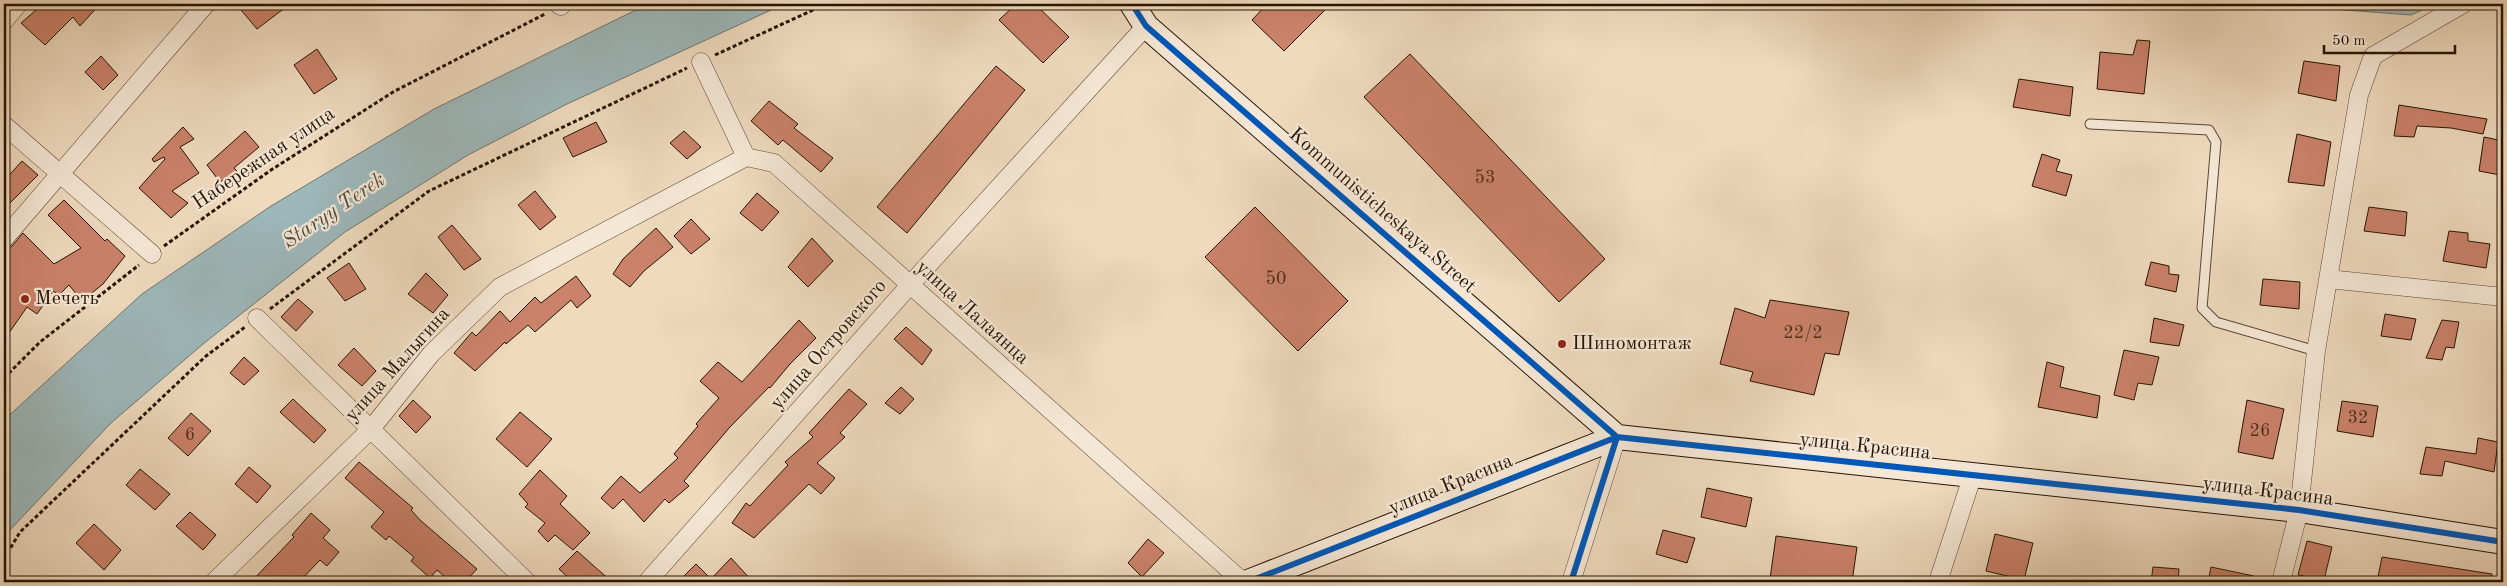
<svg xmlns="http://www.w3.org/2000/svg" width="2507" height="586" viewBox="0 0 2507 586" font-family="'Old Standard TT',serif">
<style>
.water{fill:#9db8bb;stroke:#6d7671}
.building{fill:#ca826a;stroke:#261401}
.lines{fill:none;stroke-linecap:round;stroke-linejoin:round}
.lane-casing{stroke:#584630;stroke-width:11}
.street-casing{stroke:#584630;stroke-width:19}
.secondary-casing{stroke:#261401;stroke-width:26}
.path{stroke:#261401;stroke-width:3;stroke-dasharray:4 2.5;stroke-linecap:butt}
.lane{stroke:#f5e7d5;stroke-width:9}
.street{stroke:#f5e7d5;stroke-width:18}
.secondary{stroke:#f5e7d5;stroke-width:24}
.cycleway-casing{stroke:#f5e7d5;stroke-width:9}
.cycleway{stroke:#0057b8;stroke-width:6}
.poi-dot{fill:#8f2418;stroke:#f5e7d5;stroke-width:2}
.labels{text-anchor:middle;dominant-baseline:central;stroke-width:4.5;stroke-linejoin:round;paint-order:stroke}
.number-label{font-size:18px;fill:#4f301b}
.street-label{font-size:20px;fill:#261401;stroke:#f5e7d5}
.poi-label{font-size:20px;fill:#261401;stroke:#f5e7d5;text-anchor:start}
.water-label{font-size:21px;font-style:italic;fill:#504d42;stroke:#f5e7d5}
</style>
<rect width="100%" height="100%" fill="#efdabe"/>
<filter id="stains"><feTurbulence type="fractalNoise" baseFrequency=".004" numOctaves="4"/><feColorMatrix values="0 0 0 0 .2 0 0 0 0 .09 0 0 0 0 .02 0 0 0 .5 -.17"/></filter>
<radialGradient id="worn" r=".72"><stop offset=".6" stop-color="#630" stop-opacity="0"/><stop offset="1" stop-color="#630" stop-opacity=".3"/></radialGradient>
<!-- water -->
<path class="water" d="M 648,4 L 784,4 L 567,104 L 468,155 L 345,232 L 203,344 L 111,423 L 9,531 L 4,541 L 4,420 L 142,294 L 271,206 L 434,109 Z
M 2266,4 L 2435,4 L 2411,15 Z"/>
<!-- building -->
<path class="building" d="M 43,4 L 100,4 L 80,26 L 73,17 L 45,45 L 21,23 Z
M 249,4 L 290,4 L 257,29 L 241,10 Z
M 1016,4 L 1035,4 L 1069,37 L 1043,63 L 999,20 Z
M 1267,4 L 1331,4 L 1284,51 L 1252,20 Z
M 2137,40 L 2150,41 L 2144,94 L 2097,89 L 2100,52 L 2133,55 Z
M 317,49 L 337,79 L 314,94 L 294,65 Z
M 1410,54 L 1605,259 L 1559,302 L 1364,97 Z
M 101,56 L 118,75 L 103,90 L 85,72 Z
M 2304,61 L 2340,66 L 2336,101 L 2298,93 Z
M 996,66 L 1025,90 L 907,233 L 877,207 Z
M 2019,79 L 2073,87 L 2070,116 L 2013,107 Z
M 769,101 L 798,124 L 794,128 L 833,158 L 821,172 L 783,140 L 778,145 L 751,121 Z
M 2399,105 L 2487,119 L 2483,134 L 2451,128 L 2417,126 L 2414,137 L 2394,136 Z
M 596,122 L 607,142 L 573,157 L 563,138 Z
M 183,127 L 194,139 L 180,147 L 199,173 L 172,191 L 188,203 L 171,218 L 139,188 L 165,159 L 164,157 L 154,162 L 152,159 Z
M 245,131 L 259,147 L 234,168 L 237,171 L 220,182 L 207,165 Z
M 684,131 L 701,147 L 687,159 L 670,143 Z
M 2297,134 L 2331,142 L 2324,186 L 2288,182 Z
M 2484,137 L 2503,141 L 2500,175 L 2479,171 Z
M 2042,154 L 2060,160 L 2056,171 L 2072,175 L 2066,196 L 2032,186 Z
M 22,161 L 38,175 L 4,209 L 4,181 Z
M 535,191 L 556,217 L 540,230 L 518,205 Z
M 757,193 L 779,212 L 762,231 L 740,213 Z
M 64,200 L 105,241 L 107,239 L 125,256 L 103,284 L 82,301 L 69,285 L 59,295 L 53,291 L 37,314 L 27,307 L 4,340 L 4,251 L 12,246 L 23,233 L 54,264 L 81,248 L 48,215 Z
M 1255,207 L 1348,301 L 1298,351 L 1205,257 Z
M 2369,207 L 2407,212 L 2405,236 L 2364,231 Z
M 691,219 L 710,239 L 691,254 L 674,236 Z
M 452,225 L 481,259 L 464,270 L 438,237 Z
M 656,228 L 673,247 L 644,271 L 630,287 L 613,274 L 623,259 Z
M 2449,231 L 2468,233 L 2468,241 L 2490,244 L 2486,268 L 2443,261 Z
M 812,238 L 833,261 L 808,287 L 788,267 Z
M 2151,262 L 2169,266 L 2169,274 L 2179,275 L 2176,292 L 2145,285 Z
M 349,263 L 366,289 L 345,301 L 327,278 Z
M 426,273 L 448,295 L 433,313 L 408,294 Z
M 576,276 L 591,296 L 577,308 L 571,300 L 535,332 L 528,325 L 506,344 L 505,342 L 475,371 L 454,353 L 472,332 L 476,336 L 500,311 L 510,322 L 535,297 L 541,303 Z
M 2263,279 L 2300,282 L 2299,309 L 2260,305 Z
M 298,299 L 313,312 L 296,331 L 281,317 Z
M 1770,300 L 1849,312 L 1839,355 L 1825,353 L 1814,395 L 1750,381 L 1753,372 L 1720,364 L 1735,308 L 1765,318 Z
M 2385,314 L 2416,319 L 2411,340 L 2381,336 Z
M 2154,318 L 2184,325 L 2179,346 L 2150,342 Z
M 799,320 L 816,338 L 790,364 L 770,388 L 769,387 L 730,427 L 684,481 L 689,486 L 669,503 L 665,499 L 644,522 L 623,499 L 613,509 L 601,498 L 621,476 L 640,493 L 678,458 L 674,454 L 698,426 L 696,424 L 719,398 L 700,381 L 718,362 L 742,382 Z
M 2442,320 L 2459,322 L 2454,348 L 2446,347 L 2442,360 L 2426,358 Z
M 906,327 L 932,350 L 922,365 L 894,339 Z
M 354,348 L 376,371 L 362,386 L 338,365 Z
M 2124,350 L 2159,357 L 2152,385 L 2138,383 L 2134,400 L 2114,395 Z
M 244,357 L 259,371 L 244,385 L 230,373 Z
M 2047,362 L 2064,367 L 2060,387 L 2100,396 L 2097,418 L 2038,407 Z
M 901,387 L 914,399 L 900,414 L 885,403 Z
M 849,389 L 867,404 L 840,433 L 845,437 L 817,463 L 835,478 L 821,494 L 809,484 L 754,538 L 732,523 L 746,503 L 750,506 L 788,465 L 785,462 L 813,437 L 809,433 Z
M 293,399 L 326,430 L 314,443 L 280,412 Z
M 413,400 L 431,417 L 416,433 L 399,416 Z
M 2247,400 L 2284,409 L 2273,459 L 2238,452 Z
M 2342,401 L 2378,406 L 2373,437 L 2337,431 Z
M 520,412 L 552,439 L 527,467 L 496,439 Z
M 191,413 L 211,431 L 188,456 L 168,438 Z
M 2478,438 L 2498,442 L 2494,472 L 2445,461 L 2442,476 L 2420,474 L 2426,447 L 2476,454 Z
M 359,462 L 413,508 L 411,510 L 420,520 L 477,569 L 465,582 L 451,582 L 437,570 L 430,578 L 411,561 L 414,557 L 389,536 L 386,540 L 371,527 L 384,512 L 345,478 Z
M 249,467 L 271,486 L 257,503 L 235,484 Z
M 140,469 L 170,494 L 155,510 L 126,485 Z
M 540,470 L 567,496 L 560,504 L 590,533 L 573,550 L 555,535 L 548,542 L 538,531 L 545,523 L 525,507 L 528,504 L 519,494 Z
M 1707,488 L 1752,498 L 1746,527 L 1701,517 Z
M 190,512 L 216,535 L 203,550 L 176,526 Z
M 311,513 L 330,530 L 323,538 L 339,552 L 327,566 L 320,560 L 299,582 L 251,582 L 294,537 L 292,535 Z
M 94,524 L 121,550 L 104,570 L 76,543 Z
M 1663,530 L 1695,538 L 1687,563 L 1656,554 Z
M 1995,534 L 2033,543 L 2024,580 L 1986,571 Z
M 1776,536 L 1857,547 L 1852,582 L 1795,582 L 1770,579 Z
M 1148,539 L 1164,553 L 1142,577 L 1128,563 Z
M 2307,541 L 2332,547 L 2324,580 L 2298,575 Z
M 577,551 L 612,582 L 573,582 L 559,569 Z
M 2382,557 L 2492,574 L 2491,582 L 2377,582 Z
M 731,558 L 753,582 L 678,582 L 696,564 L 711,579 Z
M 2153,567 L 2179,569 L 2178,582 L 2151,582 Z
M 2211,567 L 2254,576 L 2253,582 L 2208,582 Z"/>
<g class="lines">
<!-- lane casing -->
<g class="lane-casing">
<path id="lane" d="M 2090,124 L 2209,130 L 2216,142 L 2202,308 L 2216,322 L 2316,351"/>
</g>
<!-- street casing -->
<g class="street-casing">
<path id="street" d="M 558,4 L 561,6
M 4,21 L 18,4
M 701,62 L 746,157 L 774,163 L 1243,582
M 4,125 L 152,254
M 4,239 L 206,4
M 2328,279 L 2503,297
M 257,318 L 527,582
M 214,582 L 371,429 L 431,354 L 500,287 L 746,157
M 647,582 L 909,286 L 1146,26
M 1571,582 L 1617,437
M 1938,582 L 1973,474
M 2281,582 L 2299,510 L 2316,351 L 2359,95 L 2373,56 L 2463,4"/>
</g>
<!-- secondary casing -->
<g class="secondary-casing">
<path id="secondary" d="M 1132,4 L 1146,26 L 1617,437
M 1248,582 L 1617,437 L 2299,510 L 2503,542"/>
</g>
<!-- path -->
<path class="path" d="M 715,55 L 826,4
M 164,246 L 271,170 L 393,92 L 545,14
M 270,309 L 429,191 L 687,68
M 4,378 L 40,342 L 139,265
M 4,559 L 20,532 L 206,356 L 245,327"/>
<!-- lane -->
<use href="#lane" class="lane"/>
<!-- street -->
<use href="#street" class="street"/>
<!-- secondary -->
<use href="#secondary" class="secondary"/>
<!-- cycleway casing -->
<g class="cycleway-casing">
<path id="cycleway" d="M 1132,4 L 1146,26 L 1617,437 L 1571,582
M 1248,582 L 1617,437 L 2299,510 L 2503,542"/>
</g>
<!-- cycleway -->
<use href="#cycleway" class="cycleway"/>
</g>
<!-- markers -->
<g class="poi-dot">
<circle cx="25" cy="299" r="5"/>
<circle cx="1562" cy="344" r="5"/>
</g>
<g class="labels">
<!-- number labels -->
<g class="number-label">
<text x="1485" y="178">53</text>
<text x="1276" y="279">50</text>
<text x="1803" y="333">22/2</text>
<text x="2358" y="418">32</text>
<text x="2260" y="431">26</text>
<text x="190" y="435">6</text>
</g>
<!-- street labels -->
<g class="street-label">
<text transform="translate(264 159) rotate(-34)">Набережная улица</text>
<text transform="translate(1382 211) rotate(41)">Kommunisticheskaya Street</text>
<text transform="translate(972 313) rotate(42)">улица Лалаянца</text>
<text transform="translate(829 345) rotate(-49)">улица Островского</text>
<text transform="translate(398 365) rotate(-48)">улица Малыгина</text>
<text transform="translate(1865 447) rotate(6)">улица Красина</text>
<text transform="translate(1451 485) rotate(-22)">улица Красина</text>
<text transform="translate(2268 492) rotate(7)">улица Красина</text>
</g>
<!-- poi labels -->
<g class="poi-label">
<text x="35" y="299">Мечеть</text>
<text x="1572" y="344">Шиномонтаж</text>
</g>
<!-- water labels -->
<g class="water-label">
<text transform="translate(334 211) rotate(-34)">Staryy Terek</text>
</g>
</g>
<!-- margin -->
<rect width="2507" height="586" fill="none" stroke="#efdabe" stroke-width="20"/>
<rect x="5" y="5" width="2497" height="576" fill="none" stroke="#261401" stroke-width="2.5"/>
<rect x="10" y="10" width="2487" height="566" fill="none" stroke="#261401"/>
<!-- scale -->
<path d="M2324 45v8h131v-8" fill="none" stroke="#261401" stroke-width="2.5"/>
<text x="2332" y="45" font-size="15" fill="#261401" stroke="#f5e7d5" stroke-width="4" paint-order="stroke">50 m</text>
<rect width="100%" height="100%" filter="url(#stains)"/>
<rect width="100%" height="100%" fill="url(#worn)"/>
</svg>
